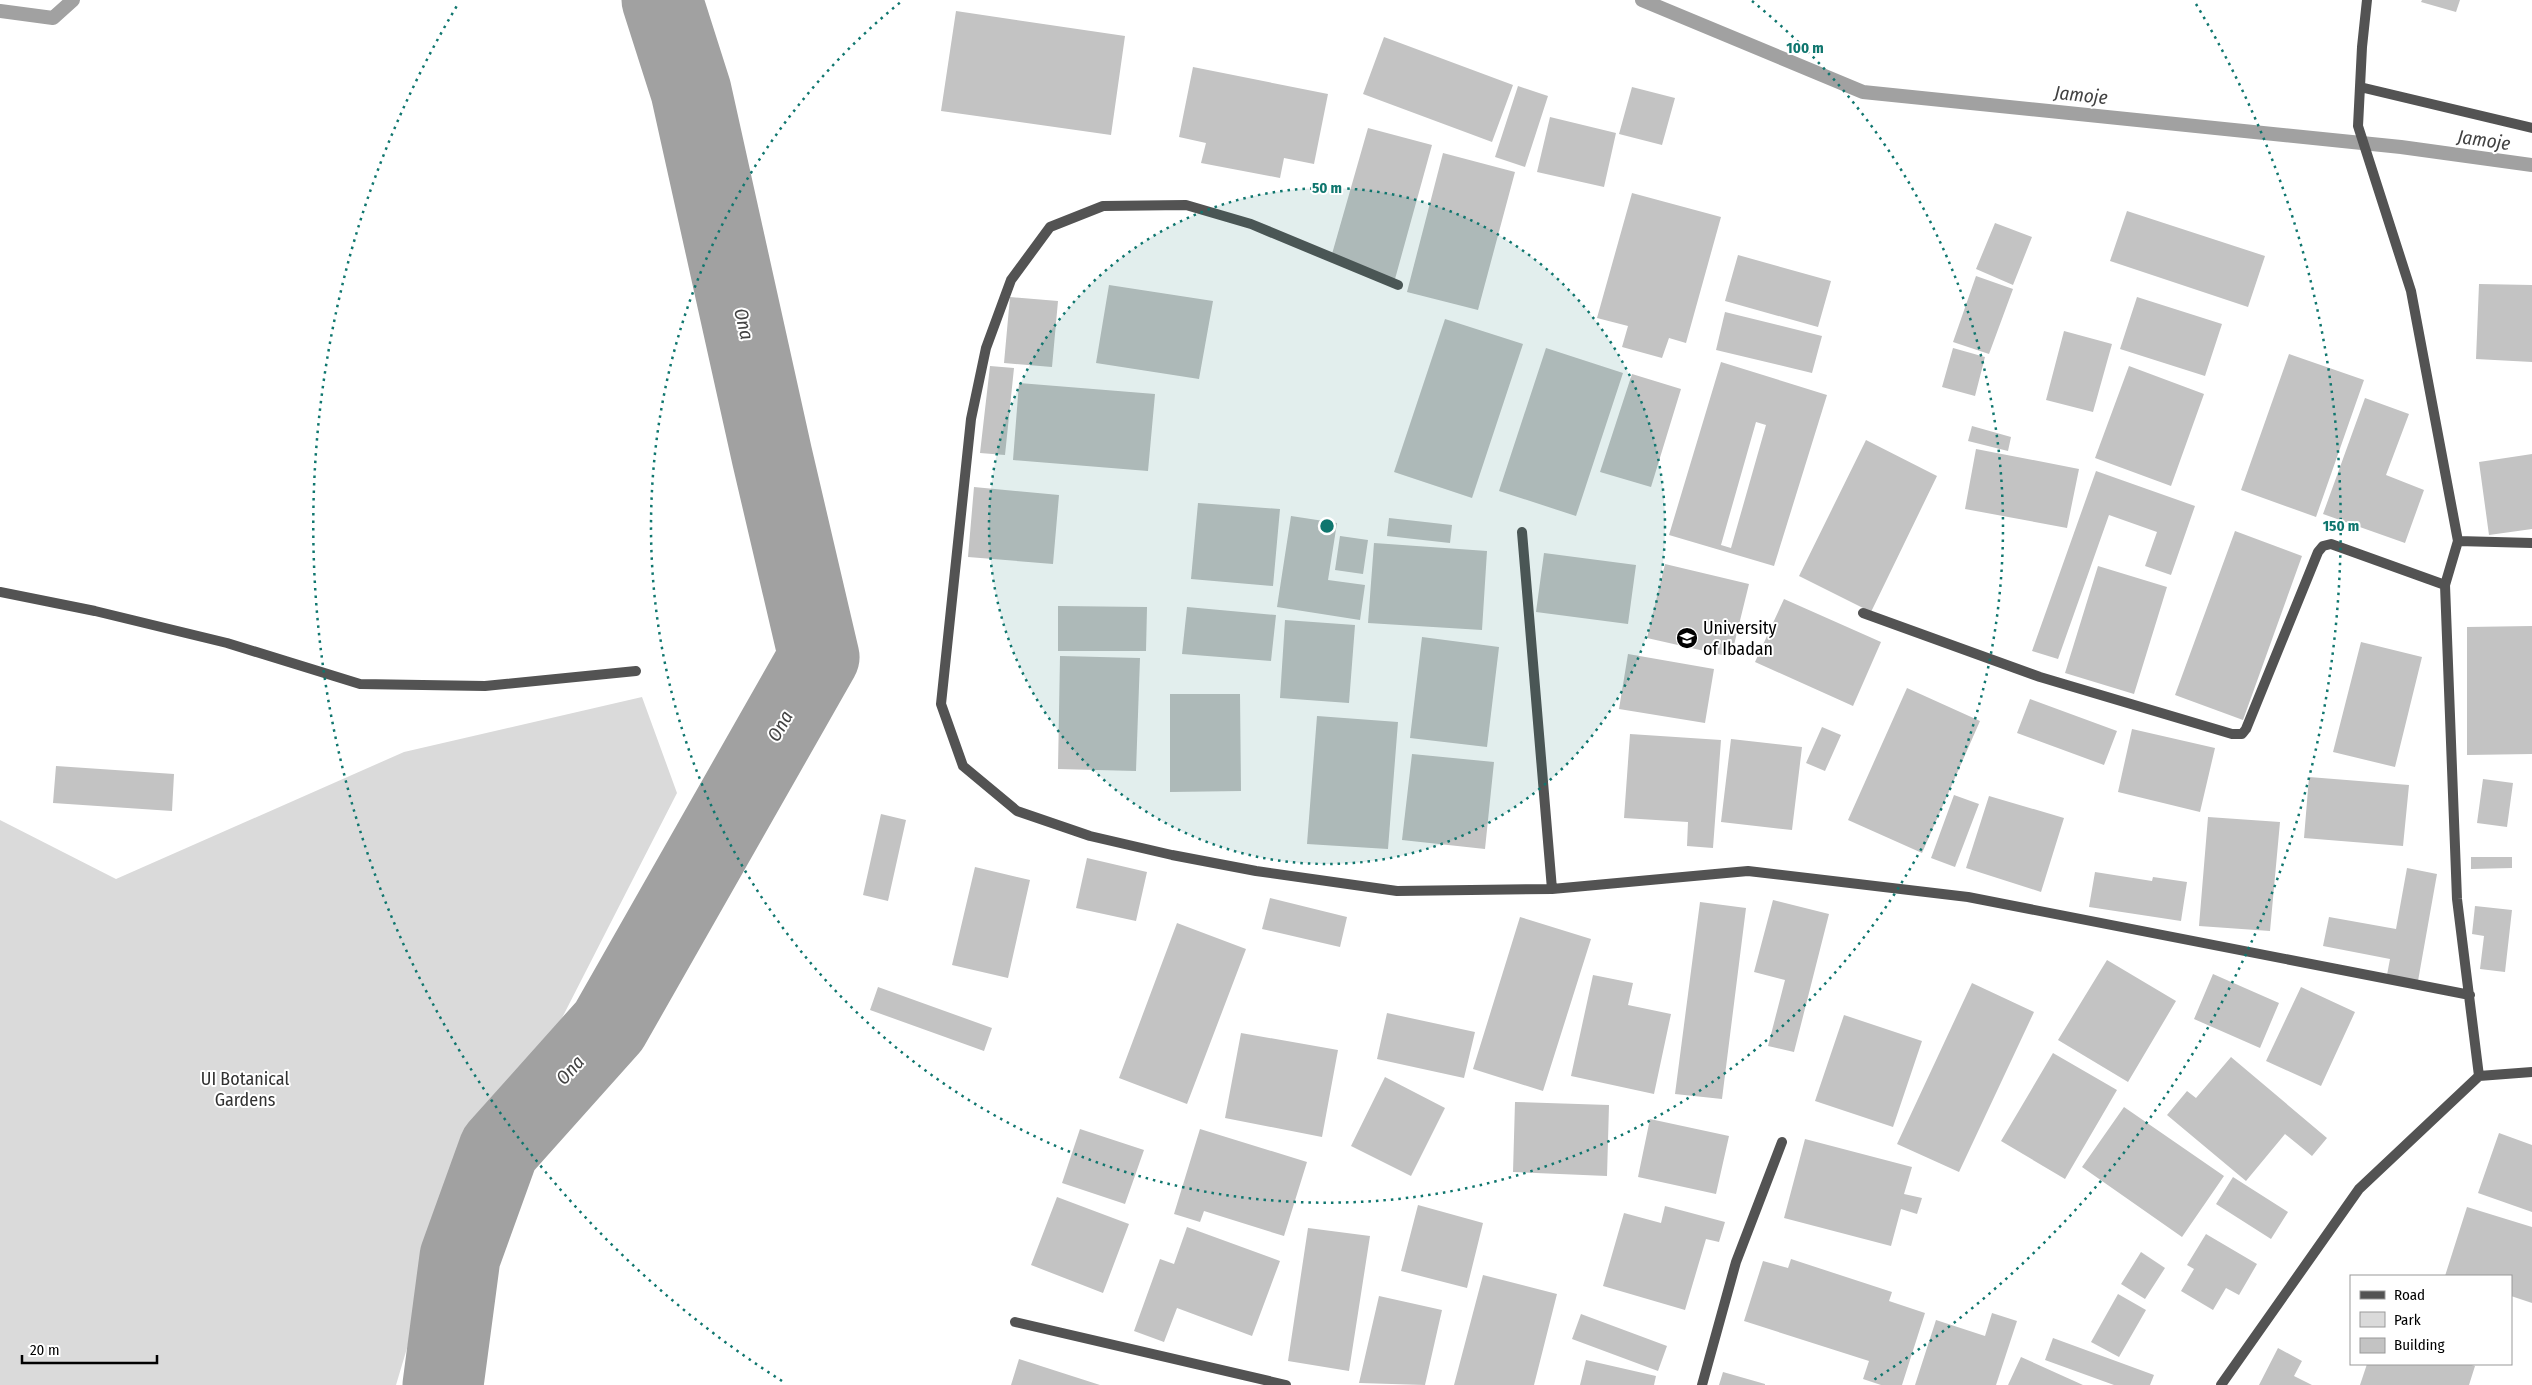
<svg xmlns="http://www.w3.org/2000/svg" width="2532" height="1385" viewBox="0 0 2532 1385" font-family="'Fira Sans Condensed',sans-serif">
<style>
.green{fill:#dadada}
.lines{fill:none;stroke-linecap:round;stroke-linejoin:round}
.stream{stroke:#a1a1a1;stroke-width:14}
.river{stroke:#a1a1a1;stroke-width:81}
.building{fill:#c3c3c3;fill-rule:evenodd}
.minor{stroke:#535353;stroke-width:10}
.ring{fill:none;stroke:#0f766e;stroke-width:2.5;stroke-dasharray:2.5 5}
.labels{text-anchor:middle;dominant-baseline:central;stroke-width:4;stroke-linejoin:round;paint-order:stroke}
.poi-label{font-size:18px;fill:#000;stroke:#fff;text-anchor:start}
.park-label{font-size:18px;fill:#313131;stroke:#fff}
.water-label{font-size:19px;font-style:italic;fill:#424242;stroke:#fff}
.centre{fill:#0f766e;stroke:#fff;stroke-width:2.5}
.ring-label{font-size:15px;text-anchor:middle;font-weight:bold;fill:#0f766e;stroke:#fff;stroke-width:4;stroke-linejoin:round;paint-order:stroke}
</style>
<rect width="100%" height="100%" fill="#fff"/>
<!-- green -->
<path class="green" d="M 642,697 L 677,793 L 563,1016 L 470,1184 L 413,1328 L 396,1385 L 0,1385 L 0,820 L 116,879 L 404,752 Z"/>
<g class="lines">
<!-- stream -->
<path class="stream" d="M 1642,0 L 1863,92 L 2401,147 L 2532,165
M 0,11 L 53,18 L 73,0"/>
<!-- river -->
<path class="river" d="M 443,1385 L 460,1257 L 499,1149 L 609,1026 L 819,657 L 772,456 L 691,91 L 662,0"/>
</g>
<!-- building -->
<path class="building" d="M 2422,0 L 2460,0 L 2456,12 L 2421,2 Z
M 956,11 L 1125,36 L 1111,135 L 941,111 Z
M 1384,37 L 1513,85 L 1492,142 L 1363,94 Z
M 1193,67 L 1328,94 L 1314,164 L 1284,158 L 1280,178 L 1201,163 L 1206,143 L 1179,137 Z
M 1518,86 L 1548,96 L 1525,167 L 1495,157 Z
M 1632,87 L 1675,98 L 1662,145 L 1619,134 Z
M 1550,117 L 1616,133 L 1604,187 L 1537,172 Z
M 1368,128 L 1432,145 L 1395,279 L 1330,261 Z
M 1443,153 L 1515,172 L 1478,310 L 1407,292 Z
M 1632,193 L 1721,217 L 1686,343 L 1669,338 L 1662,358 L 1622,347 L 1628,326 L 1597,318 Z
M 2127,211 L 2265,256 L 2248,307 L 2110,261 Z
M 1995,223 L 2032,237 L 2013,285 L 1976,269 Z
M 1738,255 L 1831,281 L 1818,327 L 1725,301 Z
M 1976,276 L 2013,289 L 1989,354 L 1953,342 Z
M 2479,284 L 2532,285 L 2532,362 L 2476,359 Z
M 1109,285 L 1213,301 L 1199,379 L 1096,363 Z
M 1010,297 L 1058,301 L 1052,367 L 1004,363 Z
M 2137,297 L 2222,324 L 2205,376 L 2120,349 Z
M 1725,312 L 1822,336 L 1812,373 L 1716,350 Z
M 1445,319 L 1523,344 L 1472,498 L 1394,472 Z
M 2064,331 L 2112,344 L 2093,412 L 2046,400 Z
M 1546,348 L 1623,373 L 1576,516 L 1499,491 Z
M 1953,348 L 1985,357 L 1975,396 L 1942,387 Z
M 2289,354 L 2364,380 L 2316,517 L 2241,490 Z
M 1721,362 L 1827,395 L 1774,566 L 1669,535 ZM 1756,422 L 1766,425 L 1731,548 L 1721,545 Z
M 990,366 L 1014,368 L 1005,455 L 980,453 Z
M 2129,366 L 2204,394 L 2171,486 L 2095,458 Z
M 1632,374 L 1681,389 L 1651,487 L 1600,472 Z
M 1019,383 L 1155,394 L 1148,471 L 1013,460 Z
M 2365,398 L 2409,414 L 2386,475 L 2424,490 L 2405,543 L 2323,514 Z
M 1972,426 L 2011,437 L 2008,451 L 1968,441 Z
M 1866,440 L 1937,476 L 1871,612 L 1799,576 Z
M 1976,449 L 2079,469 L 2067,528 L 1965,509 Z
M 2532,454 L 2532,529 L 2489,535 L 2479,462 Z
M 2096,471 L 2195,506 L 2171,575 L 2145,566 L 2157,532 L 2109,515 L 2058,659 L 2032,651 Z
M 974,487 L 1059,495 L 1053,564 L 968,557 Z
M 1198,503 L 1280,509 L 1273,586 L 1191,579 Z
M 1291,516 L 1337,523 L 1328,580 L 1365,585 L 1360,620 L 1277,607 Z
M 1389,518 L 1452,525 L 1450,543 L 1387,536 Z
M 2235,531 L 2302,556 L 2243,720 L 2175,695 Z
M 1340,536 L 1368,540 L 1363,574 L 1335,570 Z
M 1374,543 L 1487,551 L 1482,630 L 1368,623 Z
M 1544,553 L 1636,565 L 1628,624 L 1536,612 Z
M 1665,564 L 1749,584 L 1731,657 L 1647,638 Z
M 2098,566 L 2167,587 L 2134,694 L 2065,673 Z
M 1784,599 L 1881,642 L 1853,706 L 1755,662 Z
M 1058,606 L 1147,607 L 1146,651 L 1058,651 Z
M 1187,607 L 1276,615 L 1271,661 L 1182,654 Z
M 1285,620 L 1355,625 L 1349,703 L 1280,698 Z
M 2532,626 L 2532,754 L 2467,755 L 2467,627 Z
M 1422,637 L 1499,647 L 1487,747 L 1410,738 Z
M 2361,642 L 2422,657 L 2395,767 L 2333,752 Z
M 1628,654 L 1714,669 L 1705,723 L 1619,709 Z
M 1060,656 L 1140,658 L 1136,771 L 1058,769 Z
M 1907,688 L 1980,721 L 1922,853 L 1848,820 Z
M 1170,694 L 1240,694 L 1241,791 L 1170,792 Z
M 2030,699 L 2117,731 L 2104,765 L 2017,733 Z
M 1317,716 L 1398,722 L 1388,849 L 1307,844 Z
M 1822,727 L 1841,735 L 1825,771 L 1806,763 Z
M 2132,729 L 2215,748 L 2200,812 L 2118,792 Z
M 1630,734 L 1721,740 L 1713,848 L 1687,846 L 1688,822 L 1624,818 Z
M 1731,739 L 1802,747 L 1792,830 L 1721,822 Z
M 1412,754 L 1494,762 L 1485,849 L 1402,840 Z
M 56,766 L 174,774 L 172,811 L 53,803 Z
M 2309,777 L 2409,785 L 2403,846 L 2304,838 Z
M 2483,779 L 2513,783 L 2507,827 L 2477,823 Z
M 1954,795 L 1979,804 L 1955,867 L 1931,858 Z
M 1989,796 L 2064,818 L 2041,892 L 1966,868 Z
M 881,814 L 906,820 L 888,901 L 863,895 Z
M 2208,817 L 2280,822 L 2270,931 L 2199,926 Z
M 2471,857 L 2512,857 L 2512,868 L 2471,869 Z
M 1087,858 L 1147,872 L 1136,921 L 1076,908 Z
M 975,867 L 1030,880 L 1008,978 L 952,965 Z
M 2407,868 L 2437,874 L 2418,981 L 2387,975 L 2390,959 L 2323,946 L 2329,917 L 2396,929 Z
M 2095,872 L 2152,881 L 2153,877 L 2187,882 L 2181,921 L 2089,907 Z
M 1270,898 L 1347,917 L 1340,947 L 1262,929 Z
M 1773,900 L 1829,914 L 1794,1052 L 1768,1046 L 1785,980 L 1754,972 Z
M 1700,902 L 1746,908 L 1722,1099 L 1675,1094 Z
M 2475,906 L 2512,910 L 2505,972 L 2480,969 L 2484,936 L 2472,934 Z
M 1520,917 L 1591,939 L 1543,1091 L 1473,1069 Z
M 1177,923 L 1246,949 L 1187,1104 L 1119,1078 Z
M 2107,960 L 2176,1001 L 2128,1082 L 2058,1040 Z
M 2213,974 L 2279,1003 L 2260,1048 L 2194,1019 Z
M 1593,975 L 1633,983 L 1628,1005 L 1671,1014 L 1654,1094 L 1571,1076 Z
M 1972,983 L 2034,1012 L 1959,1172 L 1897,1144 Z
M 878,987 L 992,1028 L 984,1051 L 870,1010 Z
M 2301,987 L 2355,1012 L 2321,1086 L 2266,1061 Z
M 1387,1013 L 1475,1032 L 1464,1078 L 1377,1059 Z
M 1844,1015 L 1922,1041 L 1893,1127 L 1815,1101 Z
M 1241,1033 L 1338,1050 L 1322,1137 L 1225,1118 Z
M 2053,1053 L 2117,1090 L 2065,1179 L 2001,1141 Z
M 2231,1057 L 2327,1138 L 2312,1156 L 2285,1134 L 2246,1181 L 2167,1115 L 2187,1091 L 2196,1098 Z
M 1385,1077 L 1445,1108 L 1411,1176 L 1351,1146 Z
M 1515,1102 L 1609,1105 L 1607,1176 L 1513,1172 Z
M 2124,1107 L 2224,1176 L 2182,1237 L 2082,1167 Z
M 1650,1119 L 1729,1136 L 1716,1194 L 1638,1177 Z
M 1080,1129 L 1144,1150 L 1125,1204 L 1062,1183 Z
M 1200,1129 L 1307,1162 L 1284,1236 L 1204,1211 L 1200,1222 L 1174,1214 Z
M 2499,1133 L 2532,1145 L 2532,1212 L 2478,1193 Z
M 1805,1139 L 1912,1167 L 1904,1194 L 1922,1198 L 1917,1214 L 1901,1209 L 1891,1246 L 1784,1218 Z
M 2233,1177 L 2288,1212 L 2271,1239 L 2216,1204 Z
M 1057,1197 L 1129,1224 L 1103,1293 L 1031,1265 Z
M 1418,1205 L 1483,1223 L 1467,1288 L 1401,1271 Z
M 1665,1206 L 1725,1222 L 1719,1242 L 1706,1239 L 1685,1310 L 1603,1286 L 1624,1213 L 1661,1223 Z
M 2467,1207 L 2532,1227 L 2532,1303 L 2511,1296 L 2511,1276 L 2445,1276 Z
M 1187,1227 L 1280,1261 L 1252,1336 L 1177,1308 L 1164,1342 L 1134,1331 L 1160,1259 L 1174,1264 Z
M 1308,1228 L 1370,1236 L 1349,1371 L 1288,1361 Z
M 2206,1234 L 2257,1264 L 2239,1295 L 2226,1288 L 2213,1310 L 2181,1291 L 2194,1269 L 2187,1265 Z
M 2141,1252 L 2165,1268 L 2145,1299 L 2121,1284 Z
M 1791,1259 L 1892,1292 L 1889,1301 L 1925,1313 L 1902,1385 L 1881,1385 L 1863,1379 L 1869,1361 L 1744,1321 L 1763,1261 L 1788,1268 Z
M 1483,1275 L 1557,1294 L 1534,1385 L 1454,1385 Z
M 2118,1294 L 2146,1310 L 2119,1357 L 2091,1342 Z
M 1379,1296 L 1442,1310 L 1425,1385 L 1359,1383 Z
M 1992,1313 L 2017,1321 L 1996,1385 L 1915,1385 L 1936,1320 L 1985,1336 Z
M 1581,1314 L 1667,1346 L 1658,1371 L 1572,1339 Z
M 2053,1338 L 2154,1375 L 2150,1385 L 2114,1385 L 2045,1360 Z
M 2278,1348 L 2302,1361 L 2294,1376 L 2312,1385 L 2259,1385 Z
M 2021,1357 L 2083,1385 L 2008,1385 Z
M 1019,1359 L 1100,1385 L 1011,1385 Z
M 1586,1360 L 1656,1376 L 1654,1385 L 1580,1385 Z
M 2367,1364 L 2468,1364 L 2475,1366 L 2469,1385 L 2360,1385 Z
M 1723,1372 L 1765,1384 L 1765,1385 L 1719,1385 Z"/>
<g class="lines">
<!-- minor -->
<path class="minor" d="M 2367,0 L 2362,47 L 2358,126 L 2411,291 L 2458,541 L 2445,585 L 2457,899 L 2479,1076
M 2360,87 L 2532,128
M 1398,285 L 1251,224 L 1186,205 L 1103,206 L 1050,227 L 1011,280 L 986,348 L 971,419 L 941,704 L 963,766 L 1017,811 L 1090,836 L 1172,855 L 1256,871 L 1397,891 L 1552,889 L 1748,871 L 1968,897 L 2470,995
M 1522,532 L 1552,889
M 2458,541 L 2532,543
M 0,592 L 95,611 L 227,643 L 360,684 L 485,686 L 636,671
M 1863,613 L 2040,677 L 2232,734 L 2242,734 L 2246,729 L 2318,552 L 2323,546 L 2331,544 L 2445,585
M 1015,1322 L 1286,1385
M 1702,1385 L 1736,1262 L 1782,1142
M 2221,1385 L 2359,1189 L 2479,1076 L 2532,1072"/>
</g>
<!-- distance rings -->
<circle cx="1327" cy="526" r="338" fill="#0f766e" fill-opacity=".12"/>
<g class="ring">
<circle cx="1327" cy="526" r="338"/>
<path d="M1752 1A676 676 0 1 1 902 1"/>
<path d="M782 1381A1014 1014 0 0 1 458 4M2196 4A1014 1014 0 0 1 1872 1381"/>
</g>
<!-- icons -->
<defs>
<g id="university-disc" transform="scale(1.125)"><circle r="9.5" fill="#000" stroke="#fff"/><path d="M0-5L7-2L0 1L-7-2ZM-4 1L0 2.5L4 1V4Q0 6-4 4Z" fill="#fff"/></g>
</defs>
<g fill-rule="evenodd">
<use href="#university-disc" x="1687" y="638"/>
</g>
<g class="labels">
<!-- poi labels -->
<g class="poi-label">
<text x="1703" y="628">University<tspan x="1703" dy="21">of Ibadan</tspan></text>
</g>
<!-- park labels -->
<g class="park-label">
<text x="245" y="1079">UI Botanical<tspan x="245" dy="21">Gardens</tspan></text>
</g>
<!-- water labels -->
<g class="water-label">
<text transform="translate(2081 95) rotate(6)">Jamoje</text>
<text transform="translate(2484 140) rotate(8)">Jamoje</text>
<text transform="translate(744 324) rotate(77)">Ona</text>
<text transform="translate(780 726) rotate(-60)">Ona</text>
<text transform="translate(570 1070) rotate(-48)">Ona</text>
</g>
</g>
<circle cx="1327" cy="526" r="8" class="centre"/>
<g class="ring-label">
<text x="1805" y="53">100 m</text>
<text x="1327" y="193">50 m</text>
<text x="2341" y="531">150 m</text>
</g>
<!-- legend -->
<rect x="2350" y="1275" width="162" height="90" fill="#ffffff" stroke="#999999"/>
<rect x="2360" y="1291" width="25" height="8" fill="#535353" stroke="#999999"/>
<text x="2394" y="1300" font-size="15" fill="#000000">Road</text>
<rect x="2360" y="1312" width="25" height="15" fill="#dadada" stroke="#999999"/>
<text x="2394" y="1325" font-size="15" fill="#000000">Park</text>
<rect x="2360" y="1338" width="25" height="15" fill="#c3c3c3" stroke="#999999"/>
<text x="2394" y="1350" font-size="15" fill="#000000">Building</text>
<!-- scale -->
<path d="M22 1355v8h135v-8" fill="none" stroke="#000000" stroke-width="2.5"/>
<text x="30" y="1355" font-size="15" fill="#000000" stroke="#ffffff" stroke-width="4" paint-order="stroke">20 m</text>
</svg>
